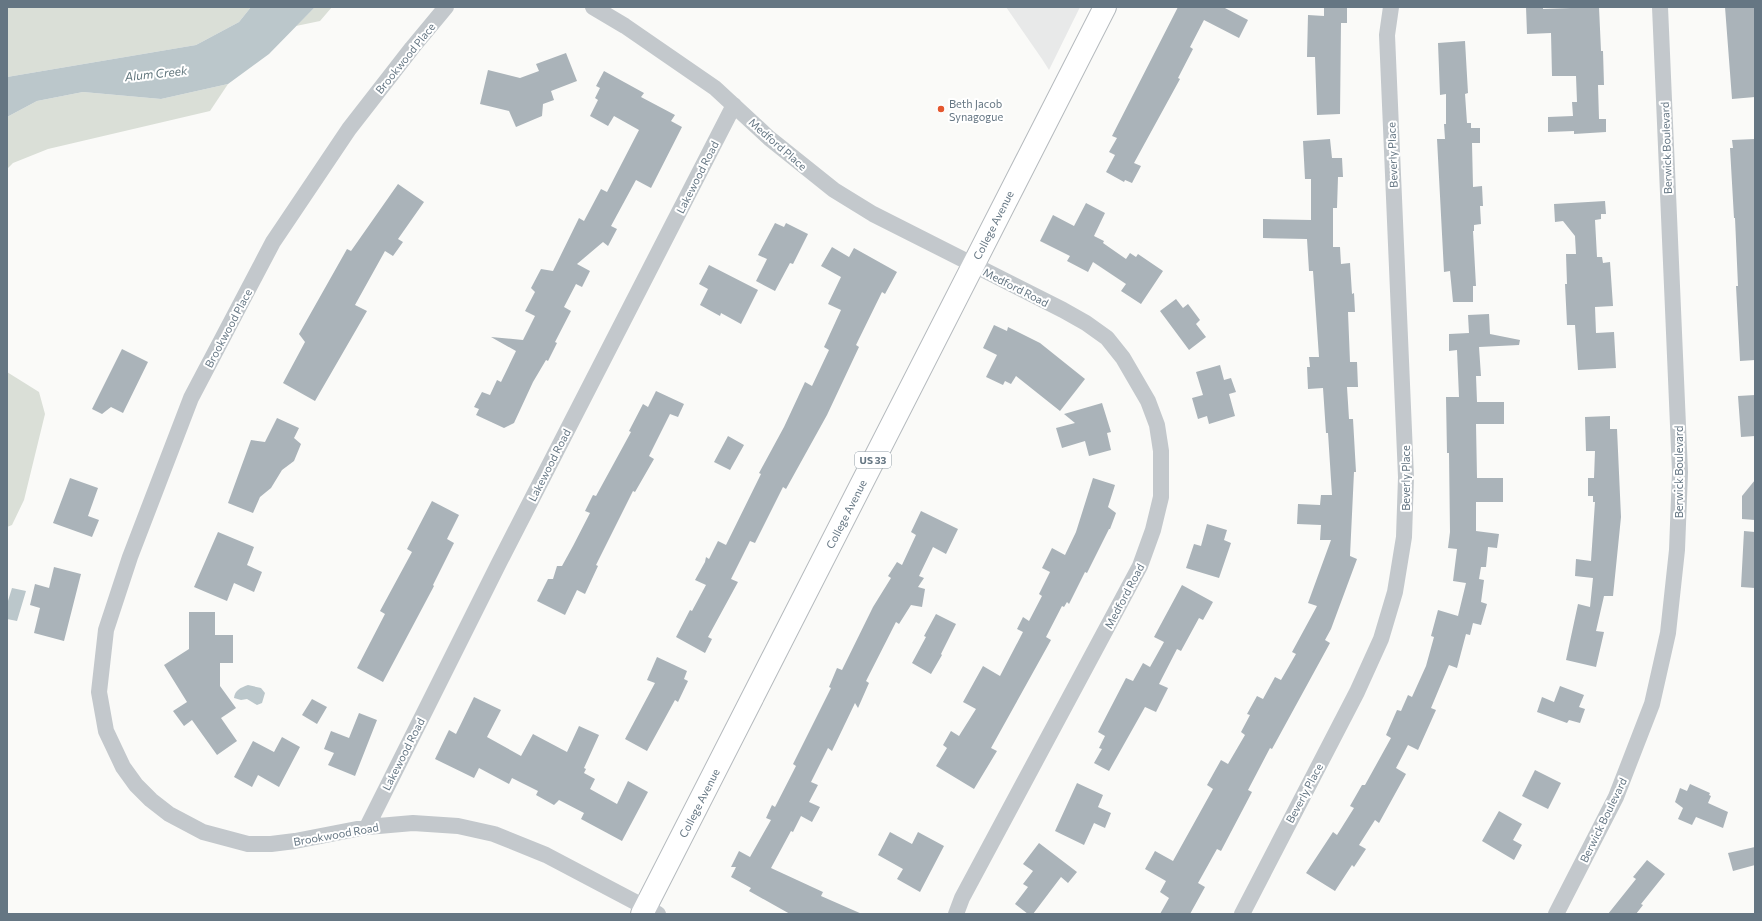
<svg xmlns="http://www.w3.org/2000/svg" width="1762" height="921" viewBox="0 0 1762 921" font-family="Commissioner,sans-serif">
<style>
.built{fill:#e8e9e9}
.green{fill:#dadfd7}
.water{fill:#bbc7cb}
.building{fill:#aab3b9}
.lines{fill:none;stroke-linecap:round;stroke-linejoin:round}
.primary-casing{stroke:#b5babe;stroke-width:24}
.minor{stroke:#c3c8cc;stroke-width:16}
.primary{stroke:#fff;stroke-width:22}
.poi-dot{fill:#e4572e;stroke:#fff;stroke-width:1.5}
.labels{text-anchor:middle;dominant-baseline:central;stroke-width:4;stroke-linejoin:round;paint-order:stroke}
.shield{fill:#fff;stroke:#939fa8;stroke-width:1}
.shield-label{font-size:10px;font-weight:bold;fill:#657683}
.street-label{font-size:11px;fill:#657683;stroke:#fff}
.poi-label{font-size:11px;fill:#657683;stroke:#fff;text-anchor:start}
.water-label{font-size:12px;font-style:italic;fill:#60757c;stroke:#fff}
</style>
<rect width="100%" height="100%" fill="#fafaf8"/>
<!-- built -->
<path class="built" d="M 1006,7 L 1080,7 L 1049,70 L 1042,59 Z"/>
<!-- green -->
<path class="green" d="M 7,7 L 251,7 L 239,22 L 196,45 L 7,77 Z
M 315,7 L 332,7 L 320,21 L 296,26 Z
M 228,84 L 210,111 L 48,149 L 13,163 L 7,169 L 7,117 L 37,101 L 83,92 L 161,99 Z
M 7,372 L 39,392 L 45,414 L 24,500 L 12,525 L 7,527 Z"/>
<!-- water -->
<path class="water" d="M 251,7 L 315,7 L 269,54 L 228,84 L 161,99 L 83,92 L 37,101 L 7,117 L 7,77 L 196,45 L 239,22 Z
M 12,588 L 26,591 L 17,621 L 7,619 L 7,604 Z
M 248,685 L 261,688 L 265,693 L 262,703 L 257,705 L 247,699 L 241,700 L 234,698 C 235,690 240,688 248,685 Z"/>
<!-- building -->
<path class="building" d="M 1178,7 L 1223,7 L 1248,20 L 1239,38 L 1204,20 L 1190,47 L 1193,49 L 1178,78 L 1180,79 L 1134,163 L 1141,166 L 1132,183 L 1125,180 L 1124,182 L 1106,172 L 1115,155 L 1109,152 L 1117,138 L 1112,136 Z
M 1324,7 L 1347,7 L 1347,23 L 1341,23 L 1340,114 L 1317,115 L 1315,57 L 1307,57 L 1308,15 L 1324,16 Z
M 1526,7 L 1543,7 L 1543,9 L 1599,7 L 1601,51 L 1603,51 L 1604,85 L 1598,85 L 1599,119 L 1606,119 L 1606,132 L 1574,134 L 1574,131 L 1548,132 L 1548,117 L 1573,116 L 1572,102 L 1577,102 L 1576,76 L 1552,76 L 1551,33 L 1527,34 Z
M 1725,7 L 1755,7 L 1755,97 L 1732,99 Z
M 1465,41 L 1468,93 L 1465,94 L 1467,123 L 1471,123 L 1471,128 L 1480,128 L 1480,143 L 1472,143 L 1473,187 L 1482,186 L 1483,206 L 1480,206 L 1481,224 L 1474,225 L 1474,231 L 1473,231 L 1476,286 L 1473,286 L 1473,302 L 1453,302 L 1450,271 L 1444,272 L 1437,139 L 1445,139 L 1444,124 L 1446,124 L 1446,94 L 1440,95 L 1438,43 Z
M 566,53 L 577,81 L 551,91 L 554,100 L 543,104 L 542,116 L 516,127 L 509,111 L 480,104 L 488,70 L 520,78 L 539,71 L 536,64 Z
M 604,71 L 644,93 L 641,97 L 675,115 L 671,121 L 682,127 L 651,188 L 636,180 L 611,226 L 617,229 L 608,246 L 603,242 L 577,264 L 590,271 L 582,287 L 576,284 L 564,307 L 571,311 L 555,342 L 557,343 L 548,361 L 546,360 L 533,382 L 514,423 L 504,428 L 476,415 L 479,409 L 474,407 L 482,392 L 490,395 L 497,380 L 501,382 L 516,351 L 491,337 L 523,340 L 535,316 L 525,311 L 535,292 L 531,288 L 541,269 L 553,271 L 579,218 L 584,221 L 601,189 L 607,192 L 639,130 L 614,116 L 608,126 L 590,116 L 598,100 L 595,98 L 600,88 L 596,86 Z
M 1330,139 L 1332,158 L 1342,158 L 1343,177 L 1338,177 L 1337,208 L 1333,208 L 1333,247 L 1340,247 L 1341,264 L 1350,263 L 1352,294 L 1354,293 L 1355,312 L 1348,312 L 1350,362 L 1357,362 L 1358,387 L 1347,387 L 1349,419 L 1353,419 L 1356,472 L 1354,472 L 1350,556 L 1357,559 L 1331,629 L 1325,640 L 1330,643 L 1272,749 L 1270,748 L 1248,790 L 1252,792 L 1221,851 L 1217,849 L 1198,883 L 1205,887 L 1190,914 L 1160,914 L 1169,898 L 1160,892 L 1166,881 L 1145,869 L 1155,851 L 1173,861 L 1213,789 L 1207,785 L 1221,760 L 1228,764 L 1245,735 L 1241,732 L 1250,715 L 1247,714 L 1257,696 L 1263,699 L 1275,677 L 1281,680 L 1296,654 L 1292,652 L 1317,606 L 1308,603 L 1331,540 L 1320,540 L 1321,525 L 1297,524 L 1298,504 L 1320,505 L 1321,495 L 1332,495 L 1328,433 L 1326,433 L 1323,388 L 1308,389 L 1307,367 L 1310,367 L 1309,357 L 1319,357 L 1313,271 L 1309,271 L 1307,239 L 1263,238 L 1263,219 L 1311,220 L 1311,179 L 1305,179 L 1303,141 Z
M 1755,139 L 1755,360 L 1740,361 L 1736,286 L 1738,286 L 1735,218 L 1734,218 L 1730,148 L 1733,148 L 1732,140 Z
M 398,184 L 424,202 L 398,239 L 403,242 L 393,256 L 385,251 L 355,305 L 367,311 L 315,401 L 283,383 L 305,342 L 299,334 L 347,249 L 351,251 Z
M 1605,201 L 1606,214 L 1601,214 L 1601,219 L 1595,220 L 1597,257 L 1602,257 L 1603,263 L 1610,262 L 1613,306 L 1595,307 L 1596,333 L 1614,332 L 1616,368 L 1578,370 L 1575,325 L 1567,325 L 1565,284 L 1567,284 L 1566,254 L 1576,254 L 1575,236 L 1563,221 L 1555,222 L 1554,204 Z
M 1086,203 L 1105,213 L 1094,236 L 1104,241 L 1103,243 L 1126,259 L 1130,253 L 1136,257 L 1138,254 L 1163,271 L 1141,304 L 1121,291 L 1126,284 L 1093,262 L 1088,272 L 1067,261 L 1070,256 L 1040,241 L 1053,215 L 1074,226 Z
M 775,223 L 784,227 L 786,223 L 808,234 L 793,264 L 790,263 L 775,291 L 756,281 L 767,259 L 758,255 Z
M 832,247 L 849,257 L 854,248 L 897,272 L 885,294 L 882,292 L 856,345 L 859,347 L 827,415 L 786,489 L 783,487 L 755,543 L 750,541 L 731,579 L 738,582 L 708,637 L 712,639 L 705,653 L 676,637 L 690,610 L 692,611 L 706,585 L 695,580 L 705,562 L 706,557 L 709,559 L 718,541 L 726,545 L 761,474 L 759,473 L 784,427 L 805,382 L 812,386 L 829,350 L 824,347 L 841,310 L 828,304 L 841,277 L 821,266 Z
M 709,265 L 758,290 L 741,324 L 721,313 L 720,316 L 700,305 L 708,289 L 699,284 Z
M 1176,299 L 1183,308 L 1188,304 L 1200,320 L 1196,324 L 1206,337 L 1189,350 L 1160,311 Z
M 1489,314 L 1490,334 L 1520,340 L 1519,345 L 1479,347 L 1481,376 L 1476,376 L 1477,402 L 1504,402 L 1504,424 L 1476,424 L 1477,478 L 1503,478 L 1503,502 L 1476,502 L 1476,531 L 1499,534 L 1497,548 L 1488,547 L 1486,567 L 1481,567 L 1479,579 L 1484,580 L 1481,602 L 1487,604 L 1481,625 L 1473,623 L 1470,635 L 1466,634 L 1457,668 L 1449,665 L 1431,708 L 1436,710 L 1418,750 L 1408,745 L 1396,768 L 1406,774 L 1379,823 L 1375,820 L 1359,845 L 1366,849 L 1354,867 L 1352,865 L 1335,891 L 1306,873 L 1333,832 L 1337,835 L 1354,808 L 1350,806 L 1362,785 L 1365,785 L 1391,738 L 1386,735 L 1397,710 L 1401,711 L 1408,695 L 1412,697 L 1426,666 L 1434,637 L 1431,636 L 1438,610 L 1458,616 L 1466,583 L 1453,581 L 1457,549 L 1448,548 L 1450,532 L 1449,453 L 1447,453 L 1446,397 L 1459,397 L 1457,350 L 1449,351 L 1449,334 L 1469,333 L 1468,315 Z
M 994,325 L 1007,331 L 1008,327 L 1040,343 L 1085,379 L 1060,411 L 1016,376 L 1011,384 L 1005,381 L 1003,385 L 986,377 L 997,355 L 983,348 Z
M 122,349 L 148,362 L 123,413 L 111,407 L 102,414 L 92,409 Z
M 1220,365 L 1224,380 L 1231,378 L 1236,392 L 1229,394 L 1235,416 L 1209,424 L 1207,416 L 1198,419 L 1192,398 L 1203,395 L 1196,372 Z
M 656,391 L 684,404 L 678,417 L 670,414 L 649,456 L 654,459 L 635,492 L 633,491 L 596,565 L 598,566 L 585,594 L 577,590 L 565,615 L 537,601 L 548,579 L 553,579 L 557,566 L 562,566 L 573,546 L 590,513 L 585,511 L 593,495 L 596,496 L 631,432 L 629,431 L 643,404 L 648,407 Z
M 1755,395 L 1755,436 L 1741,437 L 1738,396 Z
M 1102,403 L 1111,432 L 1107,433 L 1111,450 L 1089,456 L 1085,441 L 1062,448 L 1056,428 L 1075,423 L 1064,414 Z
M 1610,416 L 1610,429 L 1617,429 L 1621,517 L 1613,596 L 1604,596 L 1596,631 L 1604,632 L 1596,667 L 1566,660 L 1578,604 L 1590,607 L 1593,578 L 1575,576 L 1576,559 L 1591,561 L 1595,502 L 1593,502 L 1593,496 L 1588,496 L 1588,478 L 1594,478 L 1595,451 L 1586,451 L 1585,417 Z
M 277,418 L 299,428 L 294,438 L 301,444 L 294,461 L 282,470 L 271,488 L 260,497 L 253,513 L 228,503 L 251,440 L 265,442 Z
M 728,436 L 744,445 L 730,470 L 714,462 Z
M 70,478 L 98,488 L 88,516 L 99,520 L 92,537 L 53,523 Z
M 1093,478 L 1115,485 L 1108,507 L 1116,513 L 1110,529 L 1109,529 L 1087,573 L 1085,572 L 1069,604 L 1067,602 L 1064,607 L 1062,606 L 1046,637 L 1051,640 L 991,748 L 997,751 L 974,789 L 936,766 L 947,748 L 943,745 L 951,731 L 959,736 L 976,709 L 963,702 L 983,666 L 1000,676 L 1023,632 L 1017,629 L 1023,617 L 1029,621 L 1042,596 L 1039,594 L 1050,572 L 1042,568 L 1052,548 L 1065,555 L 1076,532 Z
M 1755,480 L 1755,520 L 1742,519 L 1742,496 Z
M 432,501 L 459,515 L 447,539 L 454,543 L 433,585 L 434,586 L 383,682 L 357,668 L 385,614 L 380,611 L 412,552 L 407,549 Z
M 921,511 L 958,529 L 946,554 L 933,547 L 919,576 L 924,578 L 918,587 L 925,589 L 922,607 L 911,605 L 899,624 L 896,622 L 866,681 L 869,683 L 858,708 L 855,703 L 832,751 L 828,748 L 811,782 L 818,785 L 809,802 L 820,807 L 812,822 L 801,816 L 793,832 L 791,831 L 771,868 L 823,892 L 821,896 L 862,914 L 790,914 L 749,891 L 751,888 L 731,877 L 736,867 L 731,867 L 739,851 L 750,857 L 771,820 L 766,818 L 772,805 L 775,807 L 796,766 L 793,764 L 831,688 L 829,687 L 837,668 L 842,670 L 873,607 L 891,578 L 888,576 L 897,562 L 902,565 L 916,535 L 911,532 Z
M 1207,524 L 1227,530 L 1224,540 L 1231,543 L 1219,578 L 1186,568 L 1194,544 L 1201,546 Z
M 1744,531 L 1755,532 L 1755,588 L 1741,587 Z
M 218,532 L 254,547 L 247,565 L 262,572 L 254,592 L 234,583 L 227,601 L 194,587 Z
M 54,567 L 81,574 L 64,641 L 34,633 L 40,608 L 30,605 L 35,584 L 49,588 Z
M 1182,585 L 1213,602 L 1203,620 L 1199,618 L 1181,651 L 1177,649 L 1159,684 L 1168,688 L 1156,712 L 1145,707 L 1109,771 L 1094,763 L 1102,749 L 1099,748 L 1105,736 L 1098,732 L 1126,678 L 1133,681 L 1143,663 L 1150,667 L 1164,642 L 1154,637 Z
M 189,612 L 215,612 L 215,635 L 233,635 L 233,663 L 220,663 L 220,686 L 236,708 L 221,718 L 237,741 L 217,755 L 192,720 L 184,726 L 173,711 L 187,702 L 164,665 L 189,649 Z
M 936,614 L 956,624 L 941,654 L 942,655 L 931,674 L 912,663 L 926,637 L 924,636 Z
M 657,657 L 687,671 L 684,679 L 688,681 L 678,702 L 675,700 L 647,751 L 625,739 L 655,683 L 647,680 Z
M 1560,686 L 1584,695 L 1579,707 L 1585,709 L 1580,723 L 1569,720 L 1567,723 L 1537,712 L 1542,697 L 1554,702 Z
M 474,697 L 501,710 L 487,737 L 521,756 L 533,734 L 567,752 L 579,726 L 599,735 L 584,768 L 586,769 L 584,773 L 595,779 L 590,789 L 617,804 L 628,781 L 648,792 L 622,841 L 581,819 L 584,813 L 559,800 L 554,805 L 536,795 L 538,791 L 512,778 L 509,784 L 479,768 L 474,778 L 435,759 L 449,730 L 456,734 Z
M 312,699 L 327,707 L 317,724 L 302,715 Z
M 359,713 L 377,720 L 355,776 L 328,765 L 334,753 L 324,749 L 331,731 L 349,738 Z
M 282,737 L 300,747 L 279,787 L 258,775 L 252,787 L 234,777 L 253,741 L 274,752 Z
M 1535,770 L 1561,783 L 1548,809 L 1522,796 Z
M 1077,783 L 1103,795 L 1098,807 L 1111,813 L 1105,828 L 1094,823 L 1084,845 L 1055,831 Z
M 1690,784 L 1710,793 L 1709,795 L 1711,796 L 1708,803 L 1728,812 L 1723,828 L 1696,817 L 1692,825 L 1678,819 L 1683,808 L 1675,802 L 1680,788 L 1687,791 Z
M 1499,811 L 1522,824 L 1513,840 L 1522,845 L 1514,860 L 1482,841 Z
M 890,832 L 912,844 L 918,832 L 944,846 L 920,892 L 897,879 L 903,869 L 878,855 Z
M 1039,843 L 1077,872 L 1068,883 L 1061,877 L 1033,914 L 1028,914 L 1015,904 L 1028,887 L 1023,884 L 1033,871 L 1023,864 Z
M 1755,847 L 1755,865 L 1733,871 L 1728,853 Z
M 1647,860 L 1665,874 L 1641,904 L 1643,905 L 1636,914 L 1608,914 L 1636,879 L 1633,877 Z"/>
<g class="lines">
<!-- primary casing -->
<g class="primary-casing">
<path id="primary" d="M 642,914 L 1105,7"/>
</g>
<!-- minor -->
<path class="minor" d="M 446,7 L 412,48 L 349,129 L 273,242 L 191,398 L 130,557 L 106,630 L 99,692 L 106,731 L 123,767 L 136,785 L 151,800 L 169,814 L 203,832 L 248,844 L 271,844 L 295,841 L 367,827 L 413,823 L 458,826 L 494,834 L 546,855 L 658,914
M 593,7 L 625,26 L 715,88 L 769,138 L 834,190 L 873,214 L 1063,310 L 1086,323 L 1107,338 L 1123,358 L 1148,401 L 1157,425 L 1161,451 L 1161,497 L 1153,530 L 1140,566 L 962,898 L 956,914
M 367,827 L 499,563 L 734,105
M 1242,914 L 1357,692 L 1381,639 L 1395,592 L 1404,537 L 1406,477 L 1387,35 L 1391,7
M 1556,914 L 1616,797 L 1652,704 L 1668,633 L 1677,550 L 1680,472 L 1660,7"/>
<!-- primary -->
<use href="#primary" class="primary"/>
</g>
<!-- markers -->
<circle class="poi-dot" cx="941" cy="109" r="4"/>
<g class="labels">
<!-- shield labels -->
<rect class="shield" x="855" y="452" width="36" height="16" rx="3"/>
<g class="shield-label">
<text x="873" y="460">US 33</text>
</g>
<!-- street labels -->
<g class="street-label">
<text transform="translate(405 58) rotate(-51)">Brookwood Place</text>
<text transform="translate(778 144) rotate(41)">Medford Place</text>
<text transform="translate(1666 148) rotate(-92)">Berwick Boulevard</text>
<text transform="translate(1392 155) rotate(-92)">Beverly Place</text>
<text transform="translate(697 177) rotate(-63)">Lakewood Road</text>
<text transform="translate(993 225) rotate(-63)">College Avenue</text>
<text transform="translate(1016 287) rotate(27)">Medford Road</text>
<text transform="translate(228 328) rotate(-62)">Brookwood Place</text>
<text transform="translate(549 465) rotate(-63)">Lakewood Road</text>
<text transform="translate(1678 472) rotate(-90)">Berwick Boulevard</text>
<text transform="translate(1405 478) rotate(-90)">Beverly Place</text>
<text transform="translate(846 514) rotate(-63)">College Avenue</text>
<text transform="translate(1124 596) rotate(-62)">Medford Road</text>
<text transform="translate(403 754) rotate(-63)">Lakewood Road</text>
<text transform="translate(1304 793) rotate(-62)">Beverly Place</text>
<text transform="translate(699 803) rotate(-63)">College Avenue</text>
<text transform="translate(1603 820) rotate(-64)">Berwick Boulevard</text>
<text transform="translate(336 834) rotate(-10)">Brookwood Road</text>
</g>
<!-- poi labels -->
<g class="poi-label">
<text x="949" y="103">Beth Jacob<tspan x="949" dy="13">Synagogue</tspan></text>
</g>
<!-- water labels -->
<g class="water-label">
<text transform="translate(156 73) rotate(-6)">Alum Creek</text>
</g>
</g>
<!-- border -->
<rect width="1762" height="921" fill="none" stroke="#657683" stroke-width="16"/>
</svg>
